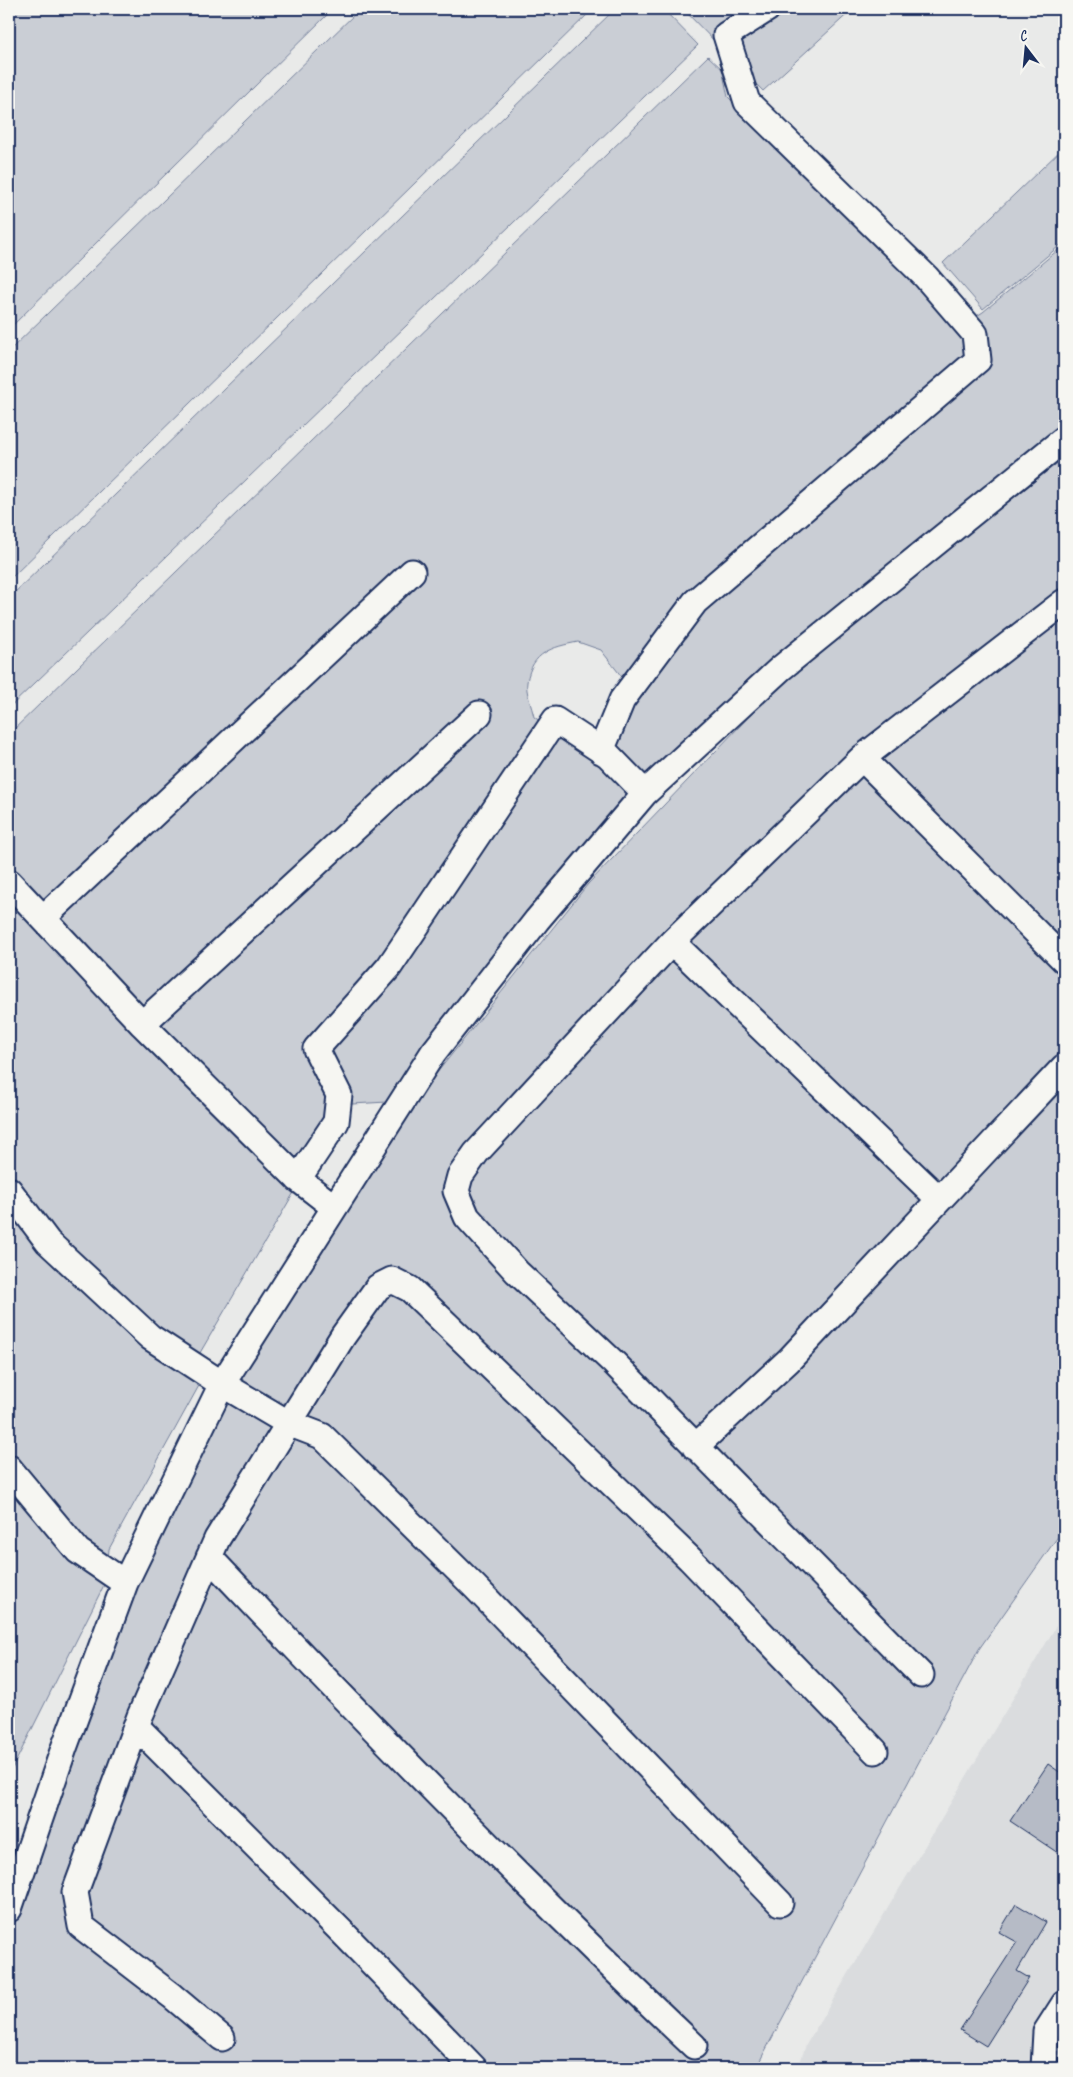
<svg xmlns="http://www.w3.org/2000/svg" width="1073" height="2077" viewBox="0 0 1073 2077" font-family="Caveat,sans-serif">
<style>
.built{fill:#dadcde}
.green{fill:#caced5;stroke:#727e9a;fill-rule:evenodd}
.building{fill:#b6bbc6;stroke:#1b2f5e}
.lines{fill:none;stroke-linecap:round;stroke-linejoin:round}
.minor-casing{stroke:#1b2f5e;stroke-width:29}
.minor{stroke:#f6f6f2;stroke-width:25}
</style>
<rect width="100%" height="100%" fill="#e9eae9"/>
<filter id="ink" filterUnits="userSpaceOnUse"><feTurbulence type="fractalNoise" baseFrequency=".02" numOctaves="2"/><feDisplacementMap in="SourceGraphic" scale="10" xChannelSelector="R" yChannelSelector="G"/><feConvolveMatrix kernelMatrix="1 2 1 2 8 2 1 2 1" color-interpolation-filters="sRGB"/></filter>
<g filter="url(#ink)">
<!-- built -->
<path class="built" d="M 1064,1613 L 1064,2068 L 798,2068 L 806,2045 Z"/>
<!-- green -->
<path class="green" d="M 9,9 L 333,9 L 9,329 Z
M 360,9 L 593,9 L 9,580 L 9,351 Z
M 615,9 L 663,9 L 698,45 L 9,708 L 9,598 Z
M 683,9 L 853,9 L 763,91 Z
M 708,56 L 722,69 L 728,97 L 964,324 L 983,312 L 1064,245 L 1064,429 L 747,690 L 387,1102 L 335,1105 L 302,1172 L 9,870 L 9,734 ZM 578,642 L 601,650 L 622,677 L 631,685 L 590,755 L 534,717 C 532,707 525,691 527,682 C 532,652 552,647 578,642 Z
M 1064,147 L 1064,242 L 983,309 L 943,263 Z
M 1064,458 L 1064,1528 L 979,1649 L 756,2068 L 9,2068 L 9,1941 L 75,1740 L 147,1564 L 221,1402 L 392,1129 L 588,884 L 790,674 Z
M 9,890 L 296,1189 L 194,1363 L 53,1240 L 9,1180 Z
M 9,1201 L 201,1382 L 109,1549 L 106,1581 L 9,1775 Z"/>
<!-- building -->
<path class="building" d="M 1048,1764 L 1064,1775 L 1064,1857 L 1010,1821 Z
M 1016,1904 L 1046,1922 L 1017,1971 L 1029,1978 L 986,2046 L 960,2030 L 1017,1942 L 999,1932 Z"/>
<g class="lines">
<!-- minor casing -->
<g class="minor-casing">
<path id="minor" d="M 601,751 L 622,700 L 695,602 L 978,360 L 975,334 L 926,277 L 747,102 L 726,35 L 767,9
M 862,758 L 1064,960
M 9,882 L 142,1024 L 298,1179 L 334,1207
M 43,918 L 412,572
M 672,942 L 939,1199
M 142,1024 L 479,714
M 298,1179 L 336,1122 L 339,1095 L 316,1049 L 389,967 L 555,720 L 608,755 L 645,793
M 9,1190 L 48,1242 L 150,1337 L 222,1384 L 288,1423 L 322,1436 L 475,1587 L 780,1903
M 695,1447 L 789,1360 L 1064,1067
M 9,1468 L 78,1551 L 125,1583
M 209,1557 C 367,1724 527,1888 694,2046
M 921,1675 L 614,1363 L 517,1272 L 467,1217 L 456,1191 L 460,1176 L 476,1153 L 672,942 L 862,758 L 1064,602
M 136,1726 L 343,1933 L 474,2068
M 9,1909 L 64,1748 L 125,1583 L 222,1384 L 433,1053 L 537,920 L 645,793 L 780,669 L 1064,439
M 222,2038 L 172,1996 L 81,1926 L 75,1892 L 140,1716 L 217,1539 L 343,1336 L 378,1287 L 392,1280 L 410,1289 L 690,1559 L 875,1751
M 1044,2068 L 1046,2032 L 1064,2004"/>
</g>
<!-- minor -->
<use href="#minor" class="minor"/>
</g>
</g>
<!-- margin -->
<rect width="1073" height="2077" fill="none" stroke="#f6f6f2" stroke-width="30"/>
<rect x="15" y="15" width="1043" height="2047" fill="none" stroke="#1b2f5e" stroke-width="2" filter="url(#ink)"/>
<!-- north arrow -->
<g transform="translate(1026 48) rotate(344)" stroke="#f6f6f2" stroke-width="4" paint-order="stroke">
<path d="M0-4L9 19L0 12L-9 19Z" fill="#1b2f5e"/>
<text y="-8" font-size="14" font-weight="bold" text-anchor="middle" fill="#1b2f5e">С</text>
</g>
</svg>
